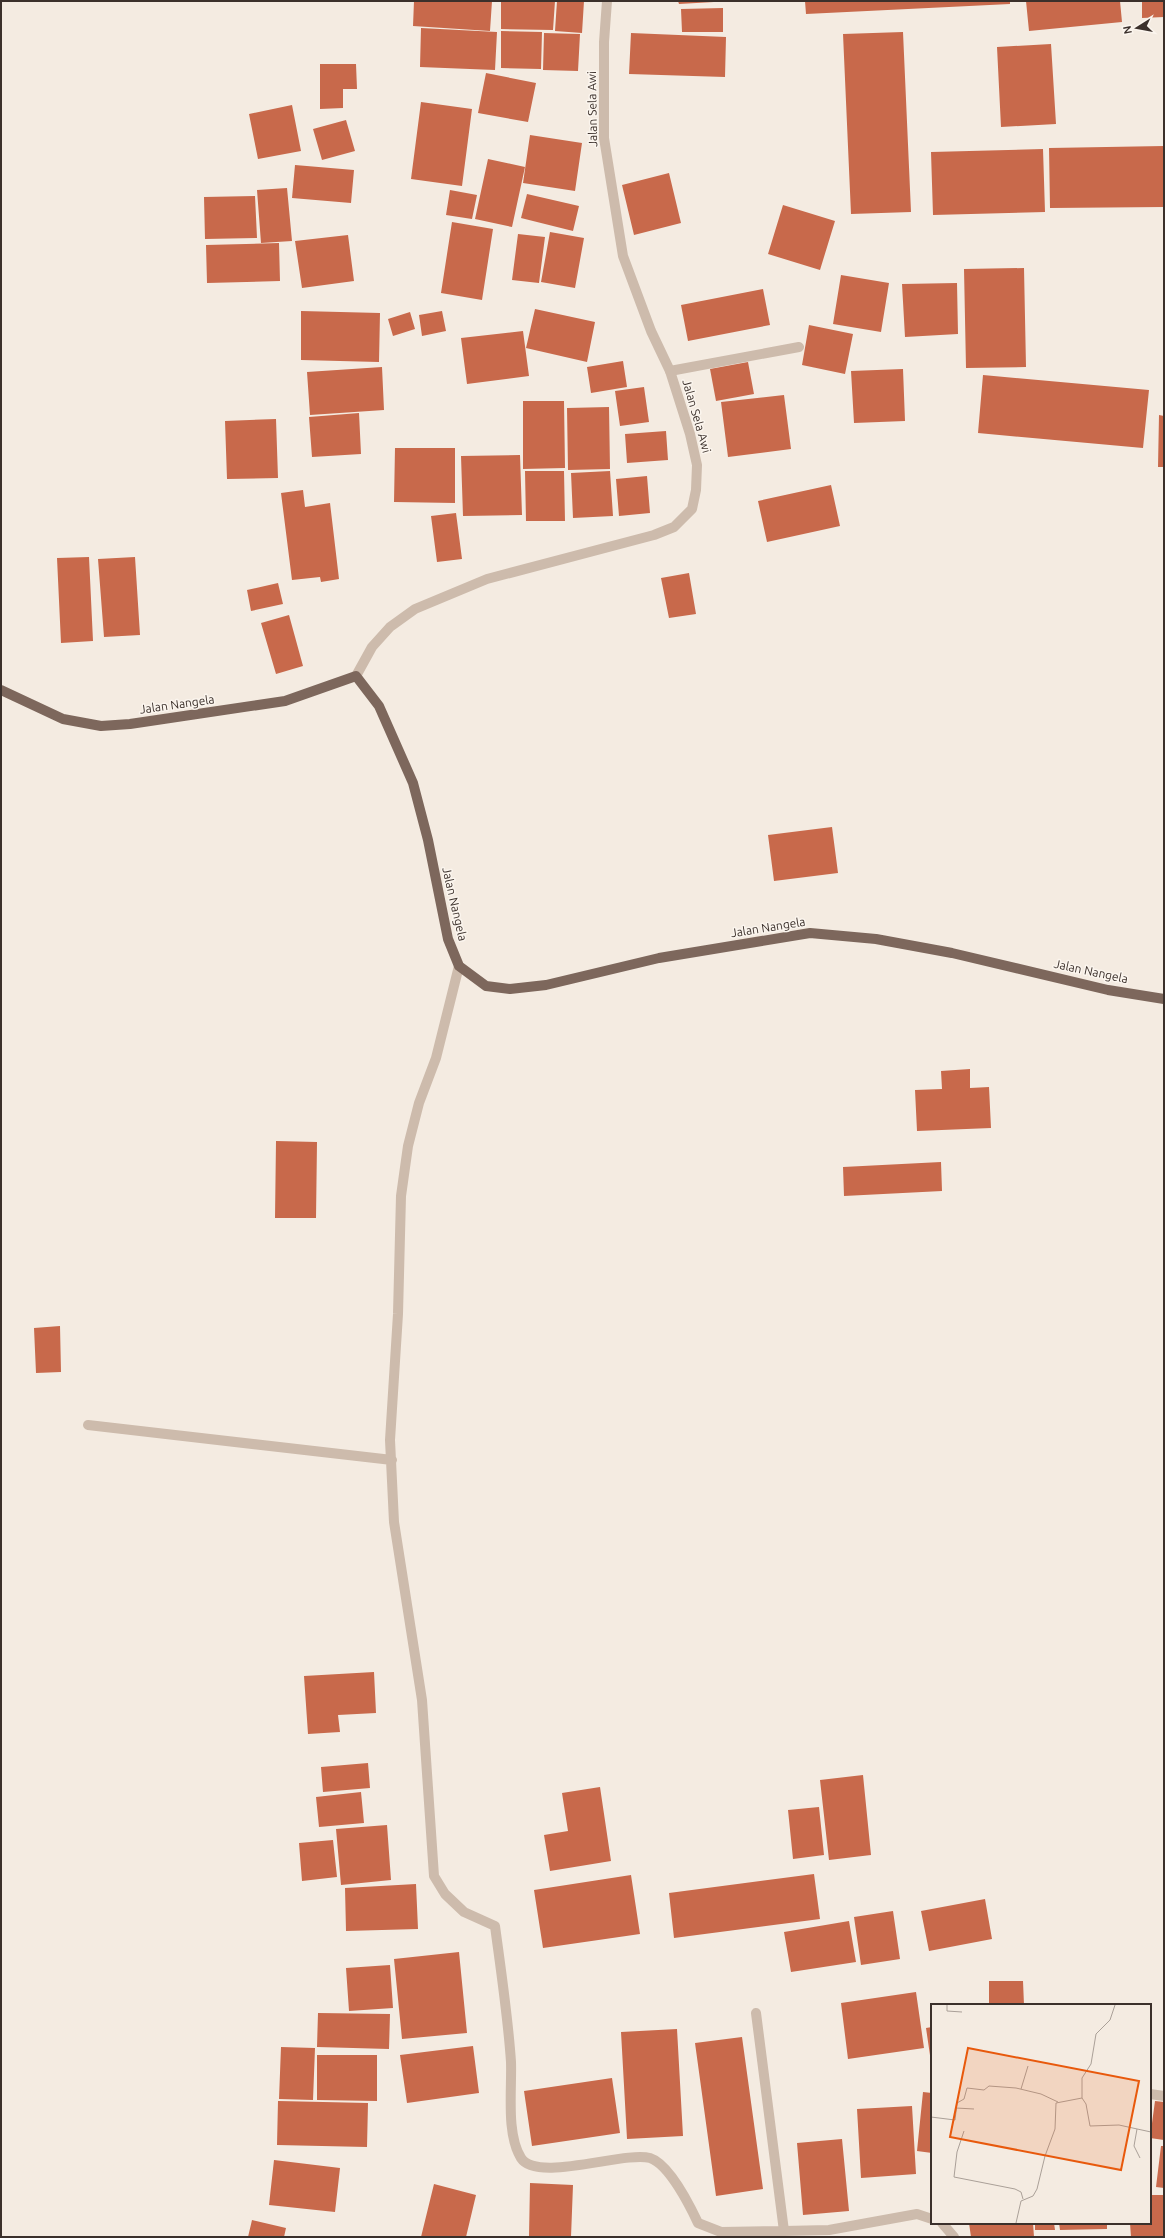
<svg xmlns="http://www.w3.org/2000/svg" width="1165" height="2238" viewBox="0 0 1165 2238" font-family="Ubuntu,sans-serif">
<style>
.building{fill:#c8694b}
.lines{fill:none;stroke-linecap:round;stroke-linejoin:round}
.minor{stroke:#cdbbac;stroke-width:10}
.tertiary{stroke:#cdbbac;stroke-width:10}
.primary{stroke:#7d675c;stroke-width:10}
.labels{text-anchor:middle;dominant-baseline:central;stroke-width:3;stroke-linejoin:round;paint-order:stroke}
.street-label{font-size:12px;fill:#3b302b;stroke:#fbf5ee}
.inset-road{fill:none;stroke:#aaa098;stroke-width:1}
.view{fill:#e8590c;fill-opacity:0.15;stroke:#e8590c;stroke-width:2}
.inset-edge{fill:none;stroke:#3b302b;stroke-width:2}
</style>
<rect width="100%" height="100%" fill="#f4ebe1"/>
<!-- building -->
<path class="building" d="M 414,1 L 492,1 L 490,31 L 413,26 Z
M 501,1 L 555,1 L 553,30 L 501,29 Z
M 557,1 L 584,1 L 582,33 L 555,31 Z
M 678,1 L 714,1 L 714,2 L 679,4 Z
M 805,1 L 1010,1 L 1010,4 L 806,14 Z
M 1026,1 L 1120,1 L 1122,22 L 1029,31 Z
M 1142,1 L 1164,1 L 1164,17 L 1142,18 Z
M 723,8 L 723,32 L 682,32 L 681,9 Z
M 421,28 L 497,32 L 495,70 L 420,67 Z
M 501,31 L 542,32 L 541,69 L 501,68 Z
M 903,32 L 911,212 L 851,214 L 843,34 Z
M 544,33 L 580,34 L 578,71 L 543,70 Z
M 631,33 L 726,37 L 725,77 L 629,74 Z
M 1051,44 L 1056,124 L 1001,127 L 997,47 Z
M 320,64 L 356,64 L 357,89 L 343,89 L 343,108 L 320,109 Z
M 486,73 L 536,83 L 528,122 L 478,113 Z
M 421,102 L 472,109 L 462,186 L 411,179 Z
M 292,105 L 301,151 L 258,159 L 249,114 Z
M 346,120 L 355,151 L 322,160 L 313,129 Z
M 530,135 L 582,143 L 575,191 L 523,183 Z
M 1164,146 L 1164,207 L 1050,208 L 1049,148 Z
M 1043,149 L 1045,212 L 933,215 L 931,152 Z
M 488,159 L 525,167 L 512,227 L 475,219 Z
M 295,165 L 354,170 L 351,203 L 292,198 Z
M 669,173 L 681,223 L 634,235 L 622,185 Z
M 287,188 L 292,241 L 261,243 L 257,190 Z
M 450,190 L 477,195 L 472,219 L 446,215 Z
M 527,194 L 579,206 L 573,231 L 521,218 Z
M 255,196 L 257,238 L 205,239 L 204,197 Z
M 783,205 L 835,221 L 820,270 L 768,254 Z
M 452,222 L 493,229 L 482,300 L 441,293 Z
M 550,232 L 584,238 L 575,288 L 541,282 Z
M 518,234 L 545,237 L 539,283 L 512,280 Z
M 348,235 L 354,281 L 302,288 L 295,241 Z
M 279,243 L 280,281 L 207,283 L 206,245 Z
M 1024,268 L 1026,367 L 966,368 L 964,269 Z
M 841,275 L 889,283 L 881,332 L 833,324 Z
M 957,283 L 958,334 L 905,337 L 902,284 Z
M 763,289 L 770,325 L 688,341 L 681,305 Z
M 535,309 L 595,322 L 587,362 L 526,348 Z
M 301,311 L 380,313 L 379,362 L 301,360 Z
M 442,311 L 446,331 L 422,336 L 419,315 Z
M 410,312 L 415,329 L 393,336 L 388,319 Z
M 809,325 L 853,334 L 845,374 L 802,365 Z
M 523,331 L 529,376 L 467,384 L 461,338 Z
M 623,361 L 627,387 L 591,393 L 587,367 Z
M 748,362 L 754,394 L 716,401 L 710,369 Z
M 382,367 L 384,410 L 310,415 L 307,372 Z
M 903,369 L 905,421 L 854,423 L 851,371 Z
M 983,375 L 1149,390 L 1143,448 L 978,433 Z
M 644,387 L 649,422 L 620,426 L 615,391 Z
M 784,395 L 791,449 L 728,457 L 721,402 Z
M 523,401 L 564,401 L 565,468 L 523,469 Z
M 609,407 L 610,469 L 568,470 L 567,408 Z
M 359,413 L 361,454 L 312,457 L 309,417 Z
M 1159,415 L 1164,416 L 1164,467 L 1158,467 Z
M 276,419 L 278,478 L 227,479 L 225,421 Z
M 666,431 L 668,460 L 627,463 L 625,434 Z
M 395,448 L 455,448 L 455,503 L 394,502 Z
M 520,455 L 522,515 L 463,516 L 461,456 Z
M 525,471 L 564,471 L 565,521 L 526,521 Z
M 610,471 L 613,516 L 573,518 L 571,473 Z
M 647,476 L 650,513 L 619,516 L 616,479 Z
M 831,485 L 840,526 L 767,542 L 758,501 Z
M 303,490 L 305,507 L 330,503 L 339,579 L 321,582 L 320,577 L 292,580 L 281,493 Z
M 456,513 L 462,559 L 437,562 L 431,516 Z
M 89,557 L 93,641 L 61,643 L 57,558 Z
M 135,557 L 140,635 L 104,637 L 98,559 Z
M 689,573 L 696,614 L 669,618 L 661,578 Z
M 278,583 L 283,604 L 251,611 L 247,590 Z
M 289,615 L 303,666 L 276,674 L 261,623 Z
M 832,827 L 838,873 L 774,881 L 768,835 Z
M 970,1069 L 970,1088 L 989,1087 L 991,1128 L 917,1131 L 915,1090 L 942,1089 L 941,1071 Z
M 276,1141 L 317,1142 L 316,1218 L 275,1218 Z
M 941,1162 L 942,1191 L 844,1196 L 843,1167 Z
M 60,1326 L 61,1372 L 36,1373 L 34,1328 Z
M 374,1672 L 376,1713 L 338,1715 L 340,1732 L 308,1734 L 304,1676 Z
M 368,1763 L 370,1788 L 323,1792 L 321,1767 Z
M 863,1775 L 871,1855 L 829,1860 L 820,1780 Z
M 600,1787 L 611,1861 L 550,1871 L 544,1835 L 568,1831 L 562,1793 Z
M 361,1792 L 364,1823 L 319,1827 L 316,1797 Z
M 819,1807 L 824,1855 L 793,1859 L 788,1810 Z
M 387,1825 L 391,1880 L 341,1885 L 336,1829 Z
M 333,1840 L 337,1877 L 302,1881 L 299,1843 Z
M 814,1874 L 820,1919 L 674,1938 L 669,1893 Z
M 631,1875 L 640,1934 L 543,1948 L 534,1890 Z
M 416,1884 L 418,1929 L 346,1931 L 345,1888 Z
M 985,1899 L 992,1939 L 929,1951 L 921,1911 Z
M 893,1911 L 900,1959 L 861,1965 L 854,1917 Z
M 849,1921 L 856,1962 L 791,1972 L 784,1932 Z
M 459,1952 L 467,2033 L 402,2039 L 394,1959 Z
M 390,1965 L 393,2008 L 349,2011 L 346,1968 Z
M 989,1981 L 1023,1981 L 1024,2005 L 989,2005 Z
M 916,1992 L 924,2048 L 848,2059 L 841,2003 Z
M 318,2013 L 390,2014 L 389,2049 L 317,2047 Z
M 932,2027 L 932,2062 L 931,2062 L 926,2028 Z
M 677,2029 L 683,2136 L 627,2139 L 621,2032 Z
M 742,2037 L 763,2189 L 716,2196 L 695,2043 Z
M 473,2046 L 479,2093 L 407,2103 L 400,2055 Z
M 281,2047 L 315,2048 L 313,2100 L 279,2099 Z
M 317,2055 L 377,2055 L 377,2101 L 317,2100 Z
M 612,2078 L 620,2133 L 532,2146 L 524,2091 Z
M 923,2092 L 932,2093 L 932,2153 L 917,2151 Z
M 278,2101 L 368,2103 L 367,2147 L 277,2145 Z
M 1155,2101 L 1164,2102 L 1164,2140 L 1150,2138 Z
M 912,2106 L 916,2174 L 861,2178 L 857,2109 Z
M 842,2139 L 849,2211 L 803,2215 L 797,2143 Z
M 1161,2146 L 1164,2146 L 1164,2188 L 1156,2187 Z
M 274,2160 L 340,2168 L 335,2212 L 269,2205 Z
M 530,2183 L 573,2185 L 571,2237 L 529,2237 Z
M 434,2184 L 476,2195 L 466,2237 L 421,2237 Z
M 1150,2195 L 1164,2195 L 1164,2237 L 1131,2237 L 1130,2223 L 1150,2223 Z
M 252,2220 L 286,2228 L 284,2237 L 248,2237 Z
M 969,2223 L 1033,2223 L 1034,2237 L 971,2237 Z
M 1035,2223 L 1054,2223 L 1055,2230 L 1035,2230 Z
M 1059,2223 L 1107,2223 L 1107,2229 L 1060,2230 Z"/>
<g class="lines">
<!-- minor -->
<path class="minor" d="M 670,371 L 799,347
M 459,966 L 436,1058 L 419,1103 L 408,1146 L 401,1196 L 398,1314 L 390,1440 L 394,1522 L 422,1700 L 434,1876 L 445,1894 L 464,1912 L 495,1926 C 501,1971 508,2017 511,2062 C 512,2090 506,2134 521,2158 C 537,2183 624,2151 650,2158 C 669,2164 690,2206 698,2223 L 721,2232 L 784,2231 L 829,2230 L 917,2214 L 932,2219
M 88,1425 L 392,1460
M 756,2013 L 784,2231
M 1150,2094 L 1164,2096
M 942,2223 L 954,2237"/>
<!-- tertiary -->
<path class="tertiary" d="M 356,676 L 372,647 L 390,627 L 415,609 L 487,579 L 654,535 L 674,527 L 692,509 L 696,490 L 697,465 L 690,434 L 670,371 L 651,331 L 623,256 L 604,138 L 604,42 L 607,1"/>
<!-- primary -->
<path class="primary" d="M 1,690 L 63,719 L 101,726 L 130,724 L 285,701 L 356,676 L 379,706 L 413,783 L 428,840 L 448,939 L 459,966 L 486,986 L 510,989 L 546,985 L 659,958 L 810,933 L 876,939 L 952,953 L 1108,990 L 1164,999"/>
</g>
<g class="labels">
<!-- street labels -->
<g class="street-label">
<text transform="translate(592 109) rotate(-91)">Jalan Sela Awi</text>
<text transform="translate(697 416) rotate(74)">Jalan Sela Awi</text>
<text transform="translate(177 704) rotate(-8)">Jalan Nangela</text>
<text transform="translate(455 904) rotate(77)">Jalan Nangela</text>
<text transform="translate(768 927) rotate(-9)">Jalan Nangela</text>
<text transform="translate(1091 971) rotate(12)">Jalan Nangela</text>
</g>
</g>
<!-- overview -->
<g transform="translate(931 2004)">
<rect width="220" height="220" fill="#f4ebe1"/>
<path class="inset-road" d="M 16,1 L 16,7 L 31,8M 90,85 L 97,62M 151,94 L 155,100 L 159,122 L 188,121 L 220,128M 25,104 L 43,105M 0,113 L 24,116 L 26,99 L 33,95 L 36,84 L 53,86 L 58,82 L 85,84 L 110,90 L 127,98M 206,125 L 203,142 L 209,154M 33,127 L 26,148 L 23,173 L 84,185 L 90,188 L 92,195M 85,219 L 90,197 L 102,192 L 106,185 L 114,152 L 124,125 L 125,99 L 151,94 L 151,74 L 160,60 L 165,30 L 179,16 L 184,1"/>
<path class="view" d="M 37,44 L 208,77 L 190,166 L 19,133 Z"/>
<rect width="220" height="220" class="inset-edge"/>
</g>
<!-- border -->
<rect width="1165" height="2238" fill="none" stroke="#3b302b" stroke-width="4"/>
<!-- north arrow -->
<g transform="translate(1137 28) rotate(259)" stroke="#fbf5ee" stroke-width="3" paint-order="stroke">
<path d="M0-3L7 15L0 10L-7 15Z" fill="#3b302b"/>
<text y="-6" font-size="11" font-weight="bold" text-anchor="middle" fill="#3b302b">N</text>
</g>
</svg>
